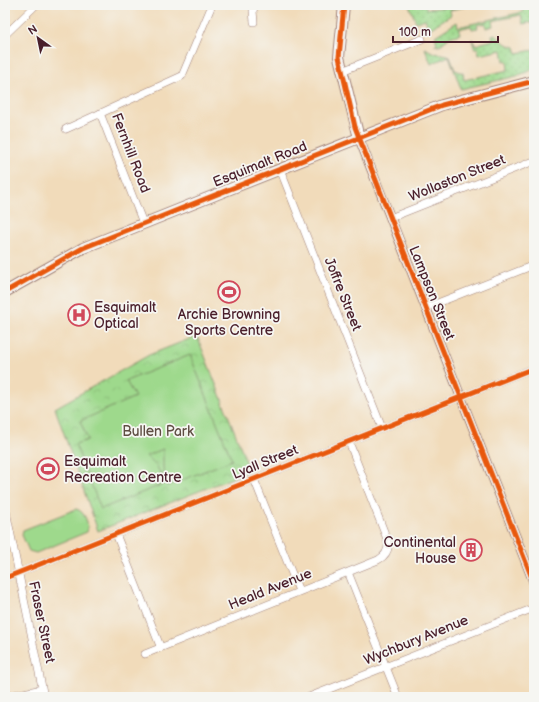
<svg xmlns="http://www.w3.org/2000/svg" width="539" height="702" viewBox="0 0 539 702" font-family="'Balsamiq Sans',sans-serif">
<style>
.park{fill:url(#park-crowns);stroke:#747c5c}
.garden{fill:url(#garden-dots);stroke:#747c5c}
.pitch{fill:#9ed98c;stroke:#747c5c}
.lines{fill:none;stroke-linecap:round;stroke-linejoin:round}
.minor-casing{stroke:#9e7d72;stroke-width:8}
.tertiary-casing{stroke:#9e7d72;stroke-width:10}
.secondary-casing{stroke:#9e7d72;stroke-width:12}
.minor{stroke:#fff;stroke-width:7}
.tertiary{stroke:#fff;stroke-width:8}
.secondary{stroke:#fff;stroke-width:10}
.cycleway-casing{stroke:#f6f6f2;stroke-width:8}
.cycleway{stroke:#e8590c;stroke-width:5}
.labels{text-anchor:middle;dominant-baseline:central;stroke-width:3.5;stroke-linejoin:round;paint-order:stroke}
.street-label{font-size:14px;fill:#4a1f2b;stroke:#f6f6f2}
.poi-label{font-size:14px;fill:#4a1f2b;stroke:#f6f6f2;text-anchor:start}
.park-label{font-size:14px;fill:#5f4e43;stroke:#f6f6f2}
</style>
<defs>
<pattern id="park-crowns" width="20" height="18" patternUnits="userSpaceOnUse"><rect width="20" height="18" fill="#9ed98c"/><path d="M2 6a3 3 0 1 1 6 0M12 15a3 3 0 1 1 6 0" fill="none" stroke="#8aba79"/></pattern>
<pattern id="garden-dots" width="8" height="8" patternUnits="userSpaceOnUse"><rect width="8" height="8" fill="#9ed98c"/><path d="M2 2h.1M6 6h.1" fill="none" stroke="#8aba79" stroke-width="1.8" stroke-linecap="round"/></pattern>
</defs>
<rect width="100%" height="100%" fill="#f6f6f2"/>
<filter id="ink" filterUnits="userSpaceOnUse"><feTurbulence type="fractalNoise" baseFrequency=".025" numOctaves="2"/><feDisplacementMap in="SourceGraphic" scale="8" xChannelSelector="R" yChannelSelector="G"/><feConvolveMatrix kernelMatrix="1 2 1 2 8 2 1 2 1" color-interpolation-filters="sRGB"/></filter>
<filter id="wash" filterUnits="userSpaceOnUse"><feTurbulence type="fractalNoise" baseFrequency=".012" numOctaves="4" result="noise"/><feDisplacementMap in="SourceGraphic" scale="16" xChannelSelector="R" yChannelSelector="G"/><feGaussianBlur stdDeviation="0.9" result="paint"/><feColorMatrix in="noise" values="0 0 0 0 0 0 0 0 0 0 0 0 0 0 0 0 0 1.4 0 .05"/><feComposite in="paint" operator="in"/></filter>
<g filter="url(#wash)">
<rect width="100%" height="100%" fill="#f1dbba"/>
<!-- park -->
<path class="park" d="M 197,336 L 250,471 L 98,531 L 55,408 L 149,355 Z"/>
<!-- garden -->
<path class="garden" d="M 409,5 L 426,5 L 426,9 L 474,5 L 450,10 L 451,15 L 431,28 L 428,27 L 425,19 L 416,22 Z
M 525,5 L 534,5 L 534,22 L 523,24 L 521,15 L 492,21 L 493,26 L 486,28 L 485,23 L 477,25 L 478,28 L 472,29 L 471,26 L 459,29 L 460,34 L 450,37 L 439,46 L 434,45 L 437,44 L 435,36 L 457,22 L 458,27 L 523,12 L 522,7 Z
M 495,34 C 500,40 507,46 515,47 L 517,53 L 534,50 L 534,69 L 517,76 L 461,89 L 449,56 L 431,64 L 425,48 L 434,53 L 448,55 L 450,57 L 455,70 L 463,73 L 464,80 L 508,70 L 507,61 L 504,61 L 502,50 L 479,55 L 478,48 L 474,48 L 472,39 L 475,45 L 493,40 L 492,35 Z"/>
<!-- pitch -->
<path class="pitch" d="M 190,355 L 232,460 L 167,486 L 163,468 L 163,449 L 146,456 L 157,467 L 166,483 L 101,509 L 75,444 L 88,440 L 80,421 L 135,397 L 126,381 Z
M 76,509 C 84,510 90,525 87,532 L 36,553 L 29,551 L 22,535 L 23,530 Z"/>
</g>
<g filter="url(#ink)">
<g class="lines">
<!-- minor casing -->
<g class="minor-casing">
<path id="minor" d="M 254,22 L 253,11 L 255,5
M 5,35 L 36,5
M 342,71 L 422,39
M 100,113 L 143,223
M 66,129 L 182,76 L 212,5
M 280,169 L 382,428
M 390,218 L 534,161
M 425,308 L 534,265
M 254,479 L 299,591
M 5,506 L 44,697
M 116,534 L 160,646
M 348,572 L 398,697
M 5,578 L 534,368
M 145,654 L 378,560 C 387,555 390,548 387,539 L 349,442
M 5,697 L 42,689
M 309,697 L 534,608"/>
</g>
<!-- tertiary casing -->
<g class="tertiary-casing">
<path id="tertiary" d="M 359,138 L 534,583"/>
</g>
<!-- secondary casing -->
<g class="secondary-casing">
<path id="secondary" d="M 344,5 L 339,57 L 359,138
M 5,292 L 83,248 L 220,193 L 442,105 L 534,81"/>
</g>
<!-- minor -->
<use href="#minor" class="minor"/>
<!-- tertiary -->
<use href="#tertiary" class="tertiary"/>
<!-- secondary -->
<use href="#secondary" class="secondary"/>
<!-- cycleway casing -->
<g class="cycleway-casing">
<path id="cycleway" d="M 344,5 L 339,57 L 355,127 L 534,583
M 5,292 L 83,248 L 220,193 L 442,105 L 534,81
M 5,578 L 534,368"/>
</g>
<!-- cycleway -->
<use href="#cycleway" class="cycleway"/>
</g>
</g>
<!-- icons -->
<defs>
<g id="stadium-ring" transform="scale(1.15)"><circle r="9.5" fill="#f6f6f2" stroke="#d1495b" stroke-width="1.5"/><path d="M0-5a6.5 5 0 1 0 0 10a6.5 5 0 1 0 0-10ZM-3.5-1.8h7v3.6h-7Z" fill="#d1495b"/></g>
<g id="hospital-ring" transform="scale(1.15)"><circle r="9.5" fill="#f6f6f2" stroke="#d1495b" stroke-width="1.5"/><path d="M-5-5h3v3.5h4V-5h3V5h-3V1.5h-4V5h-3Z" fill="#d1495b"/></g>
<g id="building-ring" transform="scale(1.15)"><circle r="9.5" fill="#f6f6f2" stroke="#d1495b" stroke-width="1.5"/><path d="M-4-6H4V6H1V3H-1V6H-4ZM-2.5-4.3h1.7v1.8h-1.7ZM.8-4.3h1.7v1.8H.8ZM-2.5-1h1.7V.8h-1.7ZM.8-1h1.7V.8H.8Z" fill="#d1495b"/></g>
</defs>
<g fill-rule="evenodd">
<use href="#stadium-ring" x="229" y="292"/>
<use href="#hospital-ring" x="79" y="315"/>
<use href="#stadium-ring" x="48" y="469"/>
<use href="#building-ring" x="471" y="550"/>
</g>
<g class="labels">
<!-- street labels -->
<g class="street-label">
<text transform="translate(131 153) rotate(69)">Fernhill Road</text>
<text transform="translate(260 164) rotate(-22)">Esquimalt Road</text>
<text transform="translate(457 178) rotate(-22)">Wollaston Street</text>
<text transform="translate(432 293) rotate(68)">Lampson Street</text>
<text transform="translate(343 294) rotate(68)">Joffre Street</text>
<text transform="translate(265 462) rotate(-22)">Lyall Street</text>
<text transform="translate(270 589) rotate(-22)">Heald Avenue</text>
<text transform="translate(42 622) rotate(78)">Fraser Street</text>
<text transform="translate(416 640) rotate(-22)">Wychbury Avenue</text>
</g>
<!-- poi labels -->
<g class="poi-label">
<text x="94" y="307">Esquimalt<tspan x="94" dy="16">Optical</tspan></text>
<text x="229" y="314" text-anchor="middle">Archie Browning<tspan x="229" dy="16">Sports Centre</tspan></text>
<text x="64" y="461">Esquimalt<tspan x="64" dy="16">Recreation Centre</tspan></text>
<text x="456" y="542" text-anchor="end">Continental<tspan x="456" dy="16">House</tspan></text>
</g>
<!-- park labels -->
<g class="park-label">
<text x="158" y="431">Bullen Park</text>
</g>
</g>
<!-- margin -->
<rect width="539" height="702" fill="none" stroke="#f6f6f2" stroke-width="20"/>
<!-- north arrow -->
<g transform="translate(38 38) rotate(327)" stroke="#f6f6f2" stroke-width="3" paint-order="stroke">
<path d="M0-3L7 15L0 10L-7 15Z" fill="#4a1f2b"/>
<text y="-6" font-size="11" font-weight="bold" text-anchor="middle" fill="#4a1f2b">N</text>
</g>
<!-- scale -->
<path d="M393 36v6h105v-6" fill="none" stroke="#4a1f2b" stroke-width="2"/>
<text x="399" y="36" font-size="12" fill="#4a1f2b" stroke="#f6f6f2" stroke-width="3" paint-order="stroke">100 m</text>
</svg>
